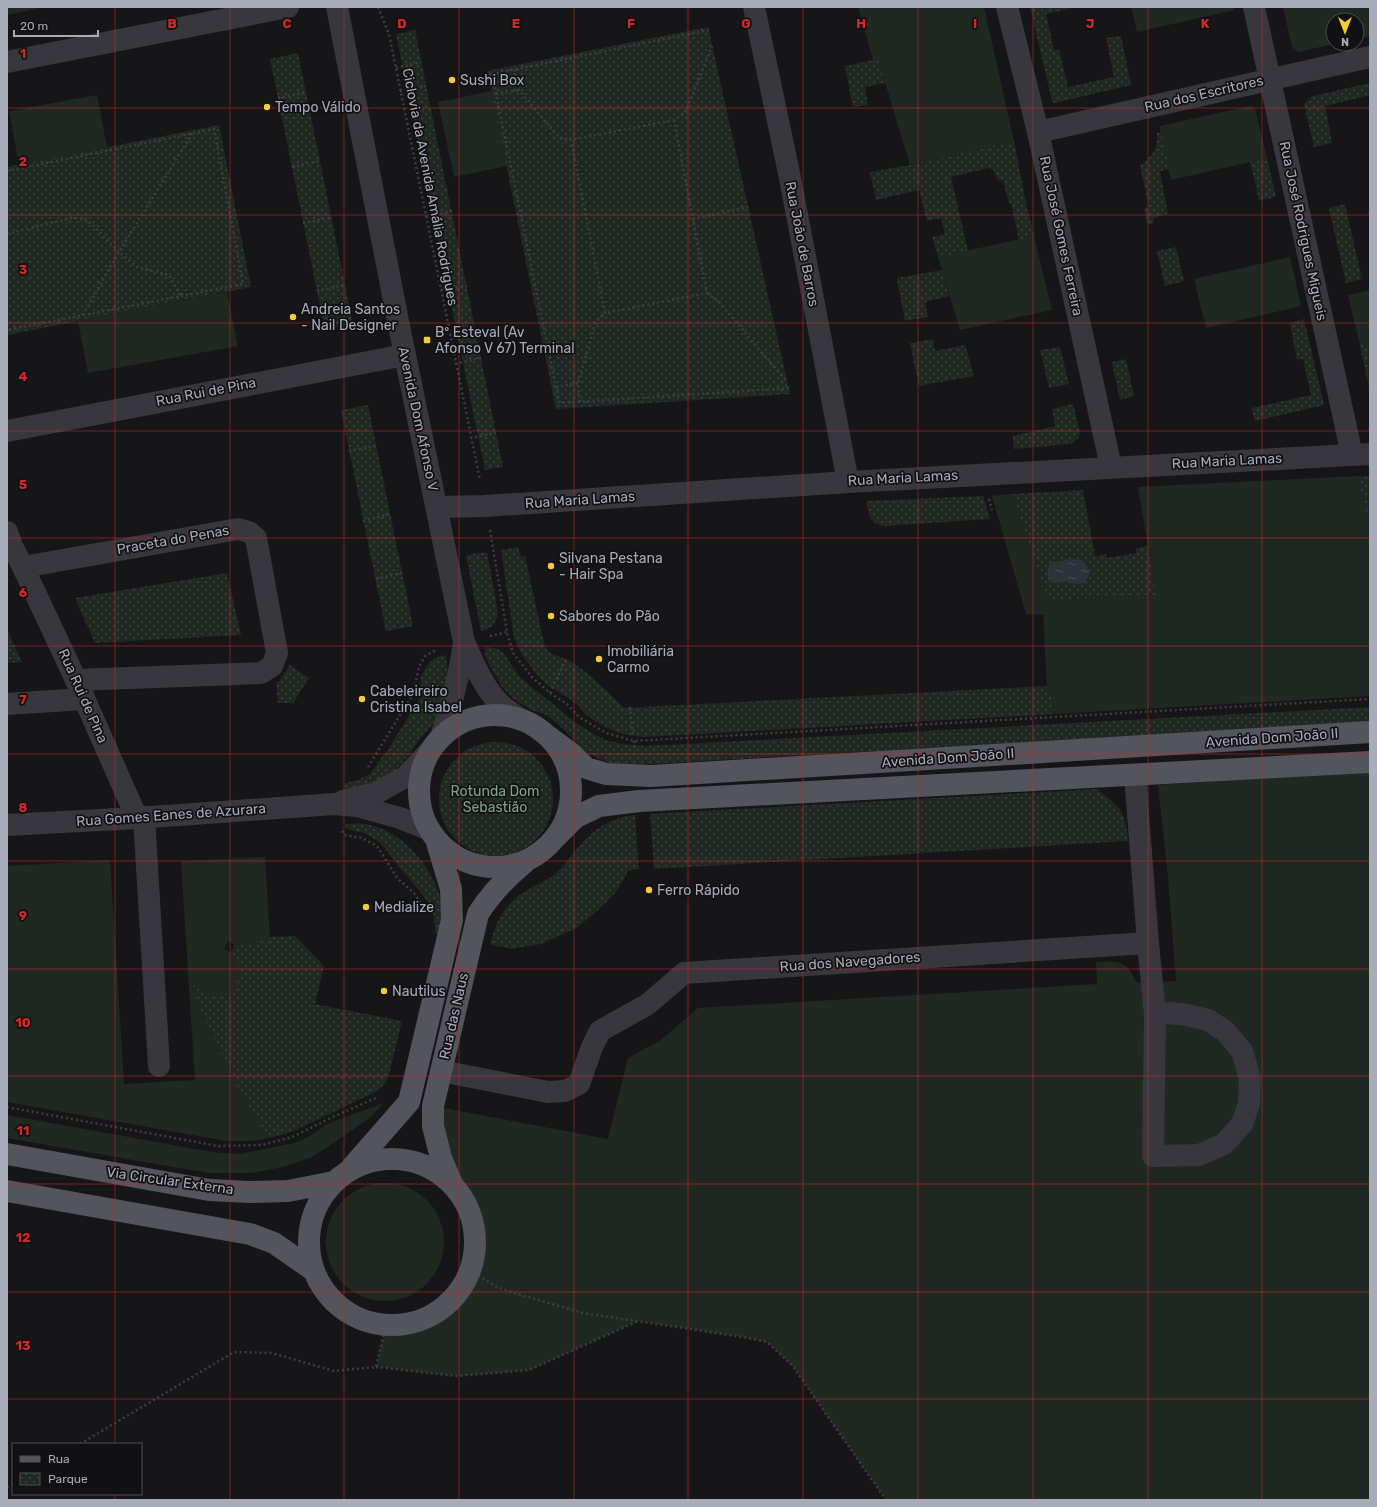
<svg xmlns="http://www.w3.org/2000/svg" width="1377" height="1507" viewBox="0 0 1377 1507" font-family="Rubik,sans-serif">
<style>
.grass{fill:#202822}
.park{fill:url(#park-dots)}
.water{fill:url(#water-ripples)}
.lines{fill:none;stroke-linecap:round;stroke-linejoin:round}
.path{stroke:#3d3e44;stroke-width:2.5;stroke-dasharray:2 3;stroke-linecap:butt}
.street{stroke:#37373d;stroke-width:22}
.primary{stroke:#53545c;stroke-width:22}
.grid{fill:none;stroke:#d62828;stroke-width:1;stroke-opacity:0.55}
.poi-dot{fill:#f3cd33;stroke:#111113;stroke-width:1.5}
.labels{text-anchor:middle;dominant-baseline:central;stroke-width:3.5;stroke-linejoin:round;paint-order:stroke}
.poi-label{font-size:14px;fill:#a8abb8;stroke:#111113;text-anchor:start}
.street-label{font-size:14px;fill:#a8abb8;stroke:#111113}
.park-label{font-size:14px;fill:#7fa386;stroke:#111113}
.grid-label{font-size:13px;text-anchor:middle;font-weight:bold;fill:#d62828;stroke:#111113;stroke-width:3.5;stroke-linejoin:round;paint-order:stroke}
</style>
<defs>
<pattern id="park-dots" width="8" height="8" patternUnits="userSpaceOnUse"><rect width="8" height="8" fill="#202822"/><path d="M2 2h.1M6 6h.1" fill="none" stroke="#3e4440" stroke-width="1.8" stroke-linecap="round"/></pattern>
<pattern id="water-ripples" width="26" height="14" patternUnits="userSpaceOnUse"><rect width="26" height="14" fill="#2c333c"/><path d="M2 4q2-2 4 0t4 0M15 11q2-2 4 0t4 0" fill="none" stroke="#484e56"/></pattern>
</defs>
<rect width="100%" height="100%" fill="#161618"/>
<!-- grass -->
<path class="grass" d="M 7,7 L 45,7 L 7,15 Z
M 858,7 L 984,7 L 1014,141 L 910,165 L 878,59 L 873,60 Z
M 1131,7 L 1233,7 L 1234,10 L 1137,32 Z
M 1283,7 L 1370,7 L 1370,36 L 1357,39 L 1357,20 L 1333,20 L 1333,44 L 1299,52 L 1292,47 Z
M 491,91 L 507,166 L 454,177 L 438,102 Z
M 97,95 L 107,147 L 19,165 L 9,111 Z
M 1251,106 L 1255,109 L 1267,158 L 1171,180 L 1159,126 Z
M 1034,236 L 1052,310 L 960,330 L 938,257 Z
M 1290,257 L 1301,306 L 1206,328 L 1194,279 Z
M 1370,290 L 1370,343 L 1360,345 L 1348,295 Z
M 227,292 L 238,346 L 88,373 L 78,321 Z
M 1358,476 L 1370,529 L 1370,696 L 1054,714 L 1053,700 L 1047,686 L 1043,615 L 1026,614 L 992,496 L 1012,494 L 1047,600 L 1156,595 L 1138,487 Z
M 1370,771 L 1370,1500 L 886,1500 L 792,1365 L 767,1342 L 743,1337 L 638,1321 L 529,1370 L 457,1376 L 376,1367 L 386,1325 L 413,1323 L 437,1312 L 457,1293 L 470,1270 L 475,1248 L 474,1225 L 466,1203 L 452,1185 L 433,1106 L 608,1139 L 628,1058 L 661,1040 L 698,1008 L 1097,984 L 1096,962 C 1119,962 1126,959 1136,982 L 1176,981 L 1168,877 L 1158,785 Z
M 265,857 L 270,937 L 256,944 L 235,945 L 228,941 L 224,949 C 264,972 218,1019 194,984 L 201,1012 L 242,1095 L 269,1138 L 254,1141 L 226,1141 L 7,1102 L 7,866 L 110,860 L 124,1084 L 195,1080 L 181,861 Z
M 384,1103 L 371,1117 L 335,1142 L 312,1157 L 283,1167 L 252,1173 L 208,1173 L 7,1138 L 7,1115 L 212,1152 L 240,1154 L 294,1143 L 309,1137 L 327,1124 Z
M326 1242a59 59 0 1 1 118 0a59 59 0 1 1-118 0Z"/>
<!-- park -->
<path class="park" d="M 1030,7 L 1077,7 L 1046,14 L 1054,50 L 1059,50 L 1068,87 L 1114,77 L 1106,38 L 1121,36 L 1131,85 L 1054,103 L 1052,101 Z
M 708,27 L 790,394 L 556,409 L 487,71 Z
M 415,30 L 496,433 L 503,467 L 485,470 L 396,34 Z
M 298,53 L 353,324 L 325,330 L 270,59 Z
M 878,59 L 885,83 L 865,87 L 868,105 L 853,107 L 845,66 Z
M 1370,83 L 1370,95 L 1325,106 L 1332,143 L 1314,147 L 1304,104 L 1313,96 Z
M 219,125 L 251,287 L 7,335 L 7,167 Z
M 1161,132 L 1169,169 L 1160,171 L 1168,214 L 1153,218 L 1154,223 L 1148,225 L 1144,209 L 1149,207 L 1140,166 C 1153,155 1158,150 1157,133 Z
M 1014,141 L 1025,199 L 1034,236 L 1019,240 L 1011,203 L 1009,203 L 1003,180 L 998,181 L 994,170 L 989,168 L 951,177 L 968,251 L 938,257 L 932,237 L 945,234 L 941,218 L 927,221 L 919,190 L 876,200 L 870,172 L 910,165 Z
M 1267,158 L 1276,197 L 1259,200 L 1250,162 Z
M 1345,204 L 1362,279 L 1346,283 L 1329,208 Z
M 1176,247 L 1184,281 L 1165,286 L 1157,251 Z
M 942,270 L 949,296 L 925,302 L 928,317 L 905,321 L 897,278 Z
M 1304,319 L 1324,405 L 1255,421 L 1251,408 L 1311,395 L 1303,359 L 1297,360 L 1290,323 Z
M 933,339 L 935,351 L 965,345 L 974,376 L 919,386 L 910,343 Z
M 1370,343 L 1370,392 L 1360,345 Z
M 1060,347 L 1069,384 L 1049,388 L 1040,350 Z
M 1126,359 L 1134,396 L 1120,400 L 1112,362 Z
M 1073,404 L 1080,432 L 1078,438 L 1071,444 L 1014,449 L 1013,436 L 1055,426 L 1052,409 Z
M 368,405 L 413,626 L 386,631 L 341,410 Z
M 1358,476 L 1370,476 L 1370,529 Z
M 1083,490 L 1095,556 L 1106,554 L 1107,558 L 1136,553 L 1136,548 L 1148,546 L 1156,595 L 1047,600 L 1012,494 Z
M 983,496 L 990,519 L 883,526 C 868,522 869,515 866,501 Z
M 518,547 L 521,557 L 525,556 L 545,648 C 552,657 565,657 575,664 C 593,677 608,692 624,708 L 1047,686 L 1053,700 L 1054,714 L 644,737 C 623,736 604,729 588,716 C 583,712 580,706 575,703 C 566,696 556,691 547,684 C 533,672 520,654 514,637 L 501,550 Z
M 487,552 L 498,613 C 496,624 492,628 481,631 L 466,555 Z
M 227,573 L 241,635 L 95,643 L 75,598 Z
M 7,629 L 22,662 L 7,663 Z
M 484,647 C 509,647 507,664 521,678 C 528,685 536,690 543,696 C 562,711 583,731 606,740 C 619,744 632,745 646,746 L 1370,707 L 1370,723 L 632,765 L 610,763 L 588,754 L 561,727 L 547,715 L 531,710 L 513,698 L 502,687 L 486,658 Z
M 446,655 L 449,683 L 445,702 L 433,724 L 420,738 L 409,755 L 395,770 L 383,779 L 355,789 L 344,789 L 345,783 L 358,780 L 370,774 L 389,748 L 419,700 L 421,677 L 425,669 L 431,661 L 437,657 Z
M 290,665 L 309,678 L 293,703 L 278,703 L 276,682 L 279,682 Z
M439 799a57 57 0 1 1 114 0a57 57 0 1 1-114 0Z
M 1097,789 C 1121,808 1125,810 1128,841 L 654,869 L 650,814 Z
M 635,815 L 639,869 L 629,870 L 615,893 L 598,910 L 578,927 L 541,944 L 511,949 L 490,944 C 497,919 505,904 527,890 C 536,885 546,881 554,875 C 564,866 572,855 580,845 C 594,828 613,817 635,815 Z
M 345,824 C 351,824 358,823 364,824 C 403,828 441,875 443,913 C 443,920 441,928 441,935 L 435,933 C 437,903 416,888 399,867 C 391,857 386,847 375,839 C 365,831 357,833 346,828 Z
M 295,936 L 324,966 L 315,1004 L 402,1021 L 389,1074 L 384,1085 L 375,1092 L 294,1131 L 269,1138 L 242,1095 L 201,1012 L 193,982 C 216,1016 258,981 230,953 L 235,945 L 256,944 L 270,937 Z"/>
<!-- water -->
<path class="water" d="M 1068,559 C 1081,559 1087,560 1090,574 L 1084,583 L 1076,584 L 1068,581 L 1054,583 L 1049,581 C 1047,573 1046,568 1052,562 L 1055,562 L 1058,564 L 1061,561 Z"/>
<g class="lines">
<!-- path -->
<path class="path" d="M 378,7 L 389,34 L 480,480
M 709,30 L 492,74 L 558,397 L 560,403 L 789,388
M 396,68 L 421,62
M 515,69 L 519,90 L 559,138 L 571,140
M 400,91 L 426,86
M 496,94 L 519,90
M 278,98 L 306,92
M 674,120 L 707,293 L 605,313 L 571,140 L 674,120 L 685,113 L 712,46
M 292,167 L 320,161
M 7,171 L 214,129 L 243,284 L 7,330
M 426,217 L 452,211
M 693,219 L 748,207
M 303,223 L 331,218
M 7,234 L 71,218 L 85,219 L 94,226 L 119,252 L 137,267 L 169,275 L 181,296
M 441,290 L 467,286
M 317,291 L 345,285
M 707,293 L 719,302 L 787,382
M 83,315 L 119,252 L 192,134
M 455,364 L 481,358
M 556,387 L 578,383
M 580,402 L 578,383 L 596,321 L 605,313
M 470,438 L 496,433
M 349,451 L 376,446
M 989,499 L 992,510
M 363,521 L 390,514
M 490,530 L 507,632 L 513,653 L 532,677 L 550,693 L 567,704 L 579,717 L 606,733 L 634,741 L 1370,699
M 376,579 L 402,573
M 490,636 L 507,632
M 550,693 L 566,659
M 630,707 L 633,736
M 634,741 L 635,750
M 368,767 L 413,694 L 419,667 L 425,656 L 436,650
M 342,831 L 344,835 L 362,838 L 377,846 L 398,879 L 414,893 L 425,909
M 7,1107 L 218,1146 L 262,1145 L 292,1137 L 337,1115 L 376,1098
M 470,1270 L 498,1288 L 583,1313 L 743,1337 L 767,1342 L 792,1365 L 886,1500
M 376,1367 L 457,1376 L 529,1370 L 638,1321
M 80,1444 L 234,1352 L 272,1353 L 334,1371 L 376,1367 L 386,1325
M 7,1487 L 13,1484"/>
<!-- street -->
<path class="street" d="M 337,7 L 398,321 L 464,642 C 474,664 484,689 502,706 C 508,711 516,716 522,720
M 754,7 L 789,173 L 848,482
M 1007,7 L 1038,132 L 1111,467
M 1254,7 L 1352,455
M 7,62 L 288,7
M 1038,132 L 1370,57
M 7,431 L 405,355
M 437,507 L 485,506 L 848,482 L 1370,454
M 7,532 L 12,546 L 23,567 L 76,680 L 137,818
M 23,567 L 238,529 L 249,532 L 256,538 L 277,653 L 272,666 L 261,673 L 76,680
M 7,704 L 84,699
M 441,737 C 451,706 460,675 464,642
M 343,801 L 376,793 L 405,777 L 431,750
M 144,817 L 159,1066
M 7,825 L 137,818 L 334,804 L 357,806 L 400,818 L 430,830
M 1148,943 L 1155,1014 L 1153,1156 L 1199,1155 L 1224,1144 L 1242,1124 L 1249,1104 L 1250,1079 L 1242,1051 L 1225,1031 L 1208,1020 L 1187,1015 L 1169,1013 L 1155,1014
M 441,1071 L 548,1092 L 565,1091 L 579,1084 L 592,1047 L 600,1031 L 648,1004 L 684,973 L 1148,943 L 1135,775"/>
<!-- primary -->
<path class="primary" d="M419 791a76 76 0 1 1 152 0a76 76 0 1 1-152 0Z
M 541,731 L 571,753 L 586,768 L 606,774 L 651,776 L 1370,732
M 557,836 L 576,817 L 599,806 L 639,801 L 1370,762
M 7,1154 L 209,1190 L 250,1192 L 288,1191 L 334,1182
M309 1242a83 83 0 1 1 166 0a83 83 0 1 1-166 0Z
M 352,1167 L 409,1102 L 452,920 L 451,889 L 436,839
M 452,1184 L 441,1158 L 433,1126 L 433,1106 L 478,914 C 491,893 506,878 524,863
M 7,1191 L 250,1234 L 274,1243 L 313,1270"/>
</g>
<!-- grid -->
<path class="grid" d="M 115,7 L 115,1444M 230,7 L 230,1500M 344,7 L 344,1500M 459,7 L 459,1500M 574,7 L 574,1500M 688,7 L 688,1500M 803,7 L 803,1500M 918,7 L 918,1500M 1033,7 L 1033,1500M 1148,7 L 1148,1500M 1262,7 L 1262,1500M 7,108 L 1370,108M 7,215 L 1370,215M 7,323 L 1370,323M 7,431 L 1370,431M 7,538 L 1370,538M 7,646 L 1370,646M 7,754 L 1370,754M 7,861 L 1370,861M 7,969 L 1370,969M 7,1076 L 1370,1076M 7,1184 L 1370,1184M 7,1292 L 1370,1292M 7,1399 L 1370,1399M 115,1494 L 115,1500"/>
<!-- markers -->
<g class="poi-dot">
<circle cx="452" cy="80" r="4"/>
<circle cx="267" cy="107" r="4"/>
<circle cx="293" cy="317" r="4"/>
<rect x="423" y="336" width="8" height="8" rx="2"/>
<circle cx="551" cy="566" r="4"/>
<circle cx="551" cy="616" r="4"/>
<circle cx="599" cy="659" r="4"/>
<circle cx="362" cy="699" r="4"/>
<circle cx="649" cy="890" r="4"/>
<circle cx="366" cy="907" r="4"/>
<circle cx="384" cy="991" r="4"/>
</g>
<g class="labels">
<!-- poi labels -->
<g class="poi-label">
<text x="460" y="80">Sushi Box</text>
<text x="275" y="107">Tempo Válido</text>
<text x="301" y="309">Andreia Santos<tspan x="301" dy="16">- Nail Designer</tspan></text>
<text x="435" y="332">Bº Esteval (Av<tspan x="435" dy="16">Afonso V 67) Terminal</tspan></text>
<text x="559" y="558">Silvana Pestana<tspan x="559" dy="16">- Hair Spa</tspan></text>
<text x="559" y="616">Sabores do Pão</text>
<text x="607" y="651">Imobiliária<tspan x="607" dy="16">Carmo</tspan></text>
<text x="370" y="691">Cabeleireiro<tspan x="370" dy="16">Cristina Isabel</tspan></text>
<text x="657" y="890">Ferro Rápido</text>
<text x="374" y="907">Medialize</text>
<text x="392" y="991">Nautilus</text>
</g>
<!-- street labels -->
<g class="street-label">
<text transform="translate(1204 94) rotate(-13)">Rua dos Escritores</text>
<text transform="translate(430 187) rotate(79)">Ciclovia da Avenida Amália Rodrigues</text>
<text transform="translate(1303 231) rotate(78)">Rua José Rodrigues Migueis</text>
<text transform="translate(1061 236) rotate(78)">Rua José Gomes Ferreira</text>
<text transform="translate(802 244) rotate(79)">Rua João de Barros</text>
<text transform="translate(206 392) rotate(-11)">Rua Rui de Pina</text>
<text transform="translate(418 419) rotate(78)">Avenida Dom Afonso V</text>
<text transform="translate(1227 461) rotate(-3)">Rua Maria Lamas</text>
<text transform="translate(903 478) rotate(-3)">Rua Maria Lamas</text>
<text transform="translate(580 500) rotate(-4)">Rua Maria Lamas</text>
<text transform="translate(173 540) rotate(-10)">Praceta do Penas</text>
<text transform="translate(83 696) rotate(66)">Rua Rui de Pina</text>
<text transform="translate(1272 738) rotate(-4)">Avenida Dom João II</text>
<text transform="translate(948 758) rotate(-4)">Avenida Dom João II</text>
<text transform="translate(171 815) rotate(-4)">Rua Gomes Eanes de Azurara</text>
<text transform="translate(850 962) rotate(-4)">Rua dos Navegadores</text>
<text transform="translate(454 1016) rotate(-77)">Rua das Naus</text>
<text transform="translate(170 1181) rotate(8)">Via Circular Externa</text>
</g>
<!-- park labels -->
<g class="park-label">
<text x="495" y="791">Rotunda Dom<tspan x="495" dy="16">Sebastião</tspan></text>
</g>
</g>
<g class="grid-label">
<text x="172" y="28">B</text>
<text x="287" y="28">C</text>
<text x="402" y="28">D</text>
<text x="516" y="28">E</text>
<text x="631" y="28">F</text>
<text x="746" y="28">G</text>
<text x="861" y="28">H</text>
<text x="975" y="28">I</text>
<text x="1090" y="28">J</text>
<text x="1205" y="28">K</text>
<text x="23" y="58">1</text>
<text x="23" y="166">2</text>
<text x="23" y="274">3</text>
<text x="23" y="381">4</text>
<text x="23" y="489">5</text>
<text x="23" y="597">6</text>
<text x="23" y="704">7</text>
<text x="23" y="812">8</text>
<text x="23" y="920">9</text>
<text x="23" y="1027">10</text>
<text x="23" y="1135">11</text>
<text x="23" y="1242">12</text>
<text x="23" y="1350">13</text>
</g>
<!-- border -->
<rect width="1377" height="1507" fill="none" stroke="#a8abb8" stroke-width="16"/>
<!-- legend -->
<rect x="12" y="1443" width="130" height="52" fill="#111113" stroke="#4d4f55"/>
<rect x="20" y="1456" width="20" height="6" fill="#53545c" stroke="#4d4f55"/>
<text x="48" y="1463" font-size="12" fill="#a8abb8">Rua</text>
<rect x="20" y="1473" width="20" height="12" fill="url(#park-dots)" stroke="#4d4f55"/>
<text x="48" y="1483" font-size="12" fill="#a8abb8">Parque</text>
<!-- north arrow -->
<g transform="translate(1345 32) rotate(180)"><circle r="19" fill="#111113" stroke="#4d4f55"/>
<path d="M0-3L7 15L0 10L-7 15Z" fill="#f3cd33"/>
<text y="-6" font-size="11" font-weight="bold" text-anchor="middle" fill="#a8abb8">N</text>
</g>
<!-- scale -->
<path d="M14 30v6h84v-6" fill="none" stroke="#a8abb8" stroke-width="2"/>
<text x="20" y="30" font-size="12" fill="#a8abb8" stroke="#111113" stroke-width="3" paint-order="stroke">20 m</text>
</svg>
